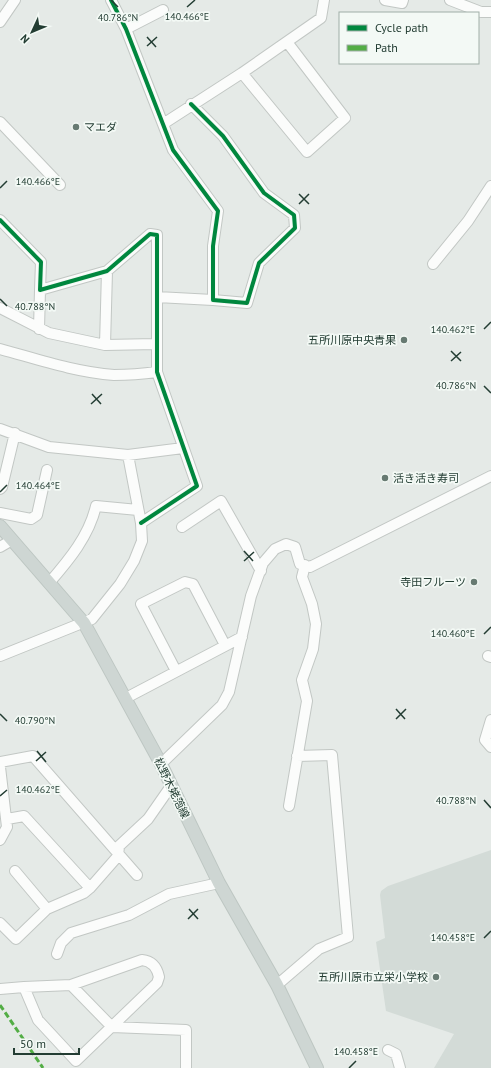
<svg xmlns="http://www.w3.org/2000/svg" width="491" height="1068" viewBox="0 0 491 1068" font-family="'PT Sans','Noto Sans JP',sans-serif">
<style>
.built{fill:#d3dbd7}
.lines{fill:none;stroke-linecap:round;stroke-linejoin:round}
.minor-casing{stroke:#c2c7c4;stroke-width:12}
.major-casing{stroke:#bdc6c2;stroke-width:14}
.minor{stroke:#fbfcfb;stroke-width:10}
.major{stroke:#ced6d3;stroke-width:12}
.quiet{stroke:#53ad45;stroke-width:3;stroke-dasharray:6 3;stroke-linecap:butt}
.cycleway-casing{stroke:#f3f9f5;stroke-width:6}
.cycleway{stroke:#00873e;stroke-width:4}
.ticks{fill:none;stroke:#233d33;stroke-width:1.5}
.poi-dot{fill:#677a72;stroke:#f3f9f5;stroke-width:1.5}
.labels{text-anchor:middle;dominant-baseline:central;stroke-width:3.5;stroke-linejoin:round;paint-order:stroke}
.poi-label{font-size:11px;fill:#233d33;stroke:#f3f9f5;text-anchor:end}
.street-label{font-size:11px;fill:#233d33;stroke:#f3f9f5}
.ticks-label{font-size:10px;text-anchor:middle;fill:#233d33;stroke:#f3f9f5;stroke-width:3.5;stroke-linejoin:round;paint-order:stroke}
</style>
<rect width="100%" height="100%" fill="#e5eae7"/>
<!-- built -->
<path class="built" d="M 491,850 L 491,1068 L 434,1068 L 454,1034 L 386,1011 L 376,942 L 385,938 L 380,895 L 381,891 L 388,886 Z"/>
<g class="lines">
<!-- minor casing -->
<g class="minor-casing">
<path id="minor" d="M 111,0 L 126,29 L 173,150 L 218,211 L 213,246 L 213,300 L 247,303 L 259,263 L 295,228 L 294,215 L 264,193 L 223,136 L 191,104
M 385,0 L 402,3 L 403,0
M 450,0 L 481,12 L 491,12
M 0,22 L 15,0
M 126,29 L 163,10
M 242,73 L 307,152 L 345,118 L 287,42
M 0,122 L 60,185
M 163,124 L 242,73 L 321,18 L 324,0
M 0,220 L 41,262 L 40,290 L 107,271 L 150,234 L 157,235 L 157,372 L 197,486 L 141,523
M 433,264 L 468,221 L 491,186
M 157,297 L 213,300
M 0,308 L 49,333 L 105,345 L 156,344
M 39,329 L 40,290
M 105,345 L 107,271
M 0,349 C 37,359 75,372 114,375 C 128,375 142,374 157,372
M 0,429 L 49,447 L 128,455 L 183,448
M 0,489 L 2,487 L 15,433
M 0,513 L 31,519 L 37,515 L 47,470
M 182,527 L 221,501 L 261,571
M 0,547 L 12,540
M 49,583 C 69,560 89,536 96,506 L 138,510
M 0,656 L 92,619 L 120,584 L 134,561 L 142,541 L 141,523 L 128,455
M 488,656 L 491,657
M 176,671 L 141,604 L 185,582 L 193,584 L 225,645
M 126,698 L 242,637
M 491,720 L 485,740 L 491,747
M 0,762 L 33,756 L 137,875
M 161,764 L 222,705 L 229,692 L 251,596 L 263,563 L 275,549 L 286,544 L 295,547 L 300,564 L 310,567 L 491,476
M 0,767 L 7,827 L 0,840
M 289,806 L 307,701 L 302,680 L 313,649 L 316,624 L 312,604 L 302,577 L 305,565
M 7,819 L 24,816 L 90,888
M 15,871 L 47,909
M 0,923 L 16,939 L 47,909 L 84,893 L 90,888 L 118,856 L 119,846 L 148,819 L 171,786
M 57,954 L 61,943 L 71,933 L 129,915 L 169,894 L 219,883
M 142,960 C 152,961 157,967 159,977 L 157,983 L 76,1061 L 38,1020 L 24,987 L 71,985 Z
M 71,985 L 112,1027 L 186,1030 L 186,1068
M 277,985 L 319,949 L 348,937 L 332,755 L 297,756
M 0,989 L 24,987
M 388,1050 L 396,1054 L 400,1068"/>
</g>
<!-- major casing -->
<g class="major-casing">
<path id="major" d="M 0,526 L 84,623 L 161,764 L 219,883 L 277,985 L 317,1068"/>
</g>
<!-- minor -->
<use href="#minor" class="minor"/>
<!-- major -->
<use href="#major" class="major"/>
<!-- quiet -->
<path class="quiet" d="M 0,1005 L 43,1068"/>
<!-- cycleway casing -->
<g class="cycleway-casing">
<path id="cycleway" d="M 111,0 L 126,29 L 173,150 L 218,211 L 213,246 L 213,300 L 247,303 L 259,263 L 295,228 L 294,215 L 264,193 L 223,136 L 191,104
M 0,220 L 41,262 L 40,290 L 107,271 L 150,234 L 157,235 L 157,372 L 197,486 L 141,523"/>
</g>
<!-- cycleway -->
<use href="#cycleway" class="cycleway"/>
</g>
<!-- ticks -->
<path class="ticks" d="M 111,0 L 118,7M 187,7 L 195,0M 147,37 L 156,47M 147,46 L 157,37M 0,188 L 7,181M 299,194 L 309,204M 299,204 L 309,194M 0,299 L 7,306M 484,329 L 491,322M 451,351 L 461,361M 451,361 L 461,352M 484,386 L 491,393M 92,394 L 101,404M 91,404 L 102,394M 0,492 L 7,485M 244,551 L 253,561M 244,561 L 254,552M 484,634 L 491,627M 396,709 L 405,719M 0,714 L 7,721M 396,719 L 406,709M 37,751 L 46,762M 36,761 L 46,752M 0,796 L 7,790M 484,800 L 491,808M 189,909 L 198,919M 188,919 L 198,909M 484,938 L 491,931M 349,1068 L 356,1061"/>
<!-- markers -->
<g class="poi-dot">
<circle cx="76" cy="127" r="4"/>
<circle cx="404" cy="340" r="4"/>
<circle cx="385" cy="478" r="4"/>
<circle cx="474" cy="582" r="4"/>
<circle cx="436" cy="977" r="4"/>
</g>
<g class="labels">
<!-- poi labels -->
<g class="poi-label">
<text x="84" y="127" text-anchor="start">マエダ</text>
<text x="396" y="340">五所川原中央青果</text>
<text x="393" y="478" text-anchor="start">活き活き寿司</text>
<text x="466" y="582">寺田フルーツ</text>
<text x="428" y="977">五所川原市立栄小学校</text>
</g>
<!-- street labels -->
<g class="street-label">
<text transform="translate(172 788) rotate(64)">松野木姥萢線</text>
</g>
</g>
<g class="ticks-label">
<text x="187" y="20">140.466°E</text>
<text x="118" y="21">40.786°N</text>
<text x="38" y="185">140.466°E</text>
<text x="35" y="310">40.788°N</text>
<text x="453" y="333">140.462°E</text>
<text x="456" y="389">40.786°N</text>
<text x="38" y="489">140.464°E</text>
<text x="453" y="637">140.460°E</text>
<text x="35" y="724">40.790°N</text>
<text x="38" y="793">140.462°E</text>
<text x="456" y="804">40.788°N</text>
<text x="453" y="941">140.458°E</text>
<text x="356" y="1055">140.458°E</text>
</g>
<!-- legend -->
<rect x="339" y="12" width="140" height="52" fill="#f3f9f5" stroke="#a0aea7"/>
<rect x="347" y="25" width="20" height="6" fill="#00873e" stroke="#a0aea7"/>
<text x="375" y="32" font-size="12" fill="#233d33">Cycle path</text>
<rect x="347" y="45" width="20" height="6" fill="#53ad45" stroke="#a0aea7"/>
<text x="375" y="52" font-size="12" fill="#233d33">Path</text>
<!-- north arrow -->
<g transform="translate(32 32) rotate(226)" stroke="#f3f9f5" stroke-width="3" paint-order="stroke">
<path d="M0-3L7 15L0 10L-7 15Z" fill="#233d33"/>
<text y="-6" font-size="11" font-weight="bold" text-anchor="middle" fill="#233d33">N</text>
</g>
<!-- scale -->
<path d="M14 1048v6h65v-6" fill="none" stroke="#233d33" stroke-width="2"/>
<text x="20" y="1048" font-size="12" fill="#233d33" stroke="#f3f9f5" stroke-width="3" paint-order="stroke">50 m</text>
</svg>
